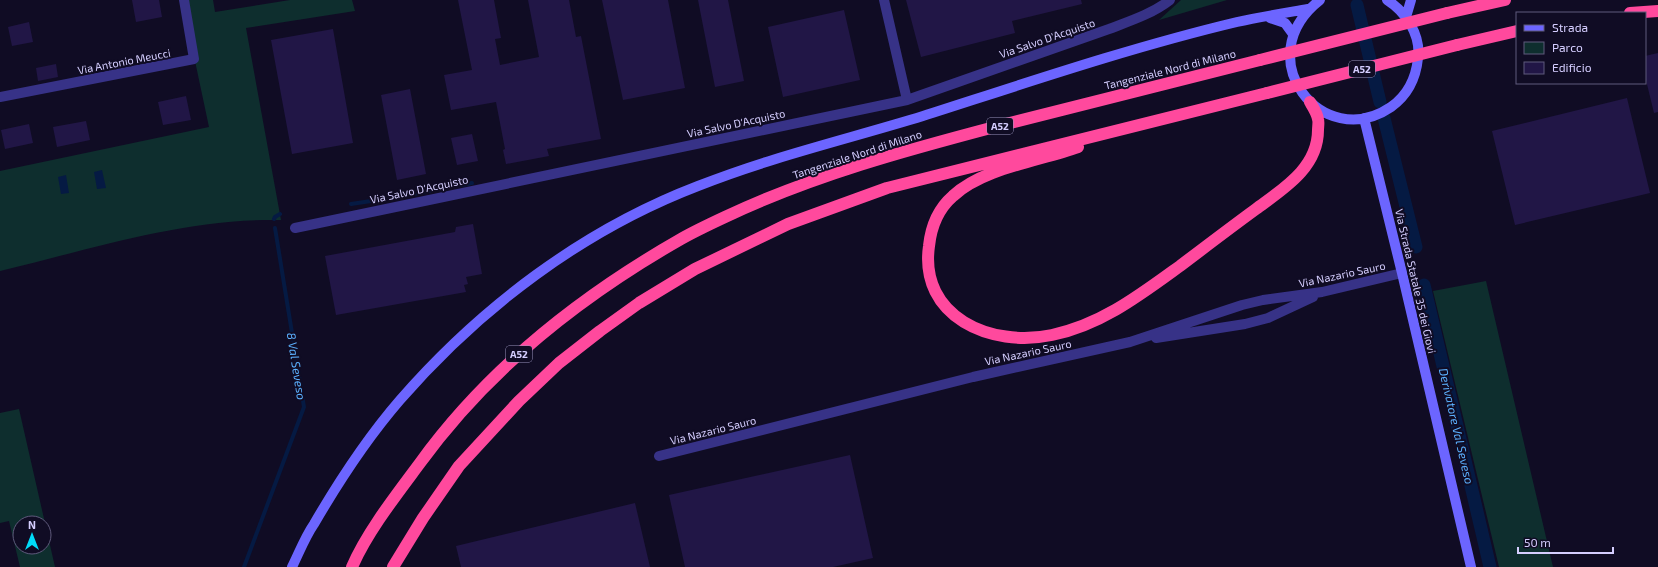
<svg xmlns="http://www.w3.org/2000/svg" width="1658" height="567" viewBox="0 0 1658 567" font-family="'Exo 2',sans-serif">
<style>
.green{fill:#0e2e2e;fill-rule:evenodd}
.water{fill:#051a43}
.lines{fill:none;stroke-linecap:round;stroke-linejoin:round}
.stream{stroke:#051a43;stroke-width:4}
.canal{stroke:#051a43;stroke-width:13}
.building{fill:#211646}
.minor{stroke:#373287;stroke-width:10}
.secondary{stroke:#6c65ff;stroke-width:10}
.motorway{stroke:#ff499d;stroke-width:12}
.motorway-bridge{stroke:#ff499d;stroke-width:12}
.labels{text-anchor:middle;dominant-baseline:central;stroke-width:4;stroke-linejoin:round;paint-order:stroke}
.shield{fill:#100c24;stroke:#9a94bd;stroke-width:1}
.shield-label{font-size:10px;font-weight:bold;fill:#d5ceff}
.street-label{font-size:11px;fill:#d5ceff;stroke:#100c24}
.water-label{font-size:12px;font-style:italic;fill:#5cb1ff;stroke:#100c24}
</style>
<rect width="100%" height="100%" fill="#100c24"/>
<!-- green -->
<path class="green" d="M 187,0 L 213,0 L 215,12 L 290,0 L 352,0 L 355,11 L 246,28 L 281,220 C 185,218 92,249 0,271 L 0,171 L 209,127 L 195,61 Z
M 1181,0 L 1227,0 L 1159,20 Z
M 1486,281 L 1553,567 L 1499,567 L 1433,291 Z
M 19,409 L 55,567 L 20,567 L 9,521 L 0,523 L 0,413 ZM 20,523 L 44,523 L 44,547 L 20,547 Z"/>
<!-- water -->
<path class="water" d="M 102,170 L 106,188 L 97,189 L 94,172 Z
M 66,175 L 69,193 L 61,194 L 58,177 Z"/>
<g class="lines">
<!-- stream -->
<path class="stream" d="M 461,185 L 472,183
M 409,195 L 429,191
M 351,204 L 371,201
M 274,219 L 275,217 L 280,214
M 244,567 L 304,407 L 275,228"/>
<!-- canal -->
<path class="canal" d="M 1357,5 L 1380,102
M 1384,118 L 1416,247
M 1424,285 L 1490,567"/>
</g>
<!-- building -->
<path class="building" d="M 132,0 L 159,0 L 162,17 L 136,22 Z
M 458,0 L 494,0 L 501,38 L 495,39 L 500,65 L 539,57 L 528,0 L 569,0 L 576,37 L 581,36 L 601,139 L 547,149 L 549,156 L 506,164 L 503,150 L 505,149 L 496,102 L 451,110 L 444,75 L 472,70 Z
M 602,0 L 668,0 L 685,88 L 623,100 Z
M 698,0 L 728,0 L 744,81 L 715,87 Z
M 906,0 L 1081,0 L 1082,4 L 1012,21 L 1015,33 L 921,57 Z
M 844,10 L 860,80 L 783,97 L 768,27 Z
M 29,22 L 33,42 L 12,46 L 8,27 Z
M 333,29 L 353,143 L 292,154 L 271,40 Z
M 1658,53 L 1658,112 L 1654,113 L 1645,76 L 1645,56 Z
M 56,64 L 58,77 L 38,81 L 36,68 Z
M 410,89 L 426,174 L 397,180 L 381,95 Z
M 186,96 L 191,120 L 163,125 L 158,102 Z
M 1627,98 L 1650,193 L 1515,225 L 1492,131 Z
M 86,121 L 90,140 L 57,147 L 53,127 Z
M 29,124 L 33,143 L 5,149 L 1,130 Z
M 472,134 L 478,161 L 457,165 L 451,138 Z
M 473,224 L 482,274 L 466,277 L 468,284 L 464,285 L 466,292 L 336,315 L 325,256 L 455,232 L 456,227 Z
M 850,455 L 873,558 L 833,567 L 685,567 L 669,495 Z
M 635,503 L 650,567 L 461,567 L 456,546 Z"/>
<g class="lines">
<!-- minor -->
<path class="minor" d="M 884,0 L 907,100
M 0,97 L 194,59 L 184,0
M 295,228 L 907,100 L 1109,29 C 1130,21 1152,14 1170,0
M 1156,338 L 1245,324 L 1268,318 L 1313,297
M 659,456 L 973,377 L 1130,342 L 1242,305 L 1263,300 L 1322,292 L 1402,273"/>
<!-- secondary -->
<path class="secondary" d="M 1320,0 C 1247,57 1322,154 1391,107 C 1408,95 1416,78 1418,58 C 1421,35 1406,12 1387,0
M 1406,17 L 1411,0
M 1270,18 L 1285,23 L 1293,34
M 1364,118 L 1402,273 L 1471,567
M 292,567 C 299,553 305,537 314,524 C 339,481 368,437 400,400 C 481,307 583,230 698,186 C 771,157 848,139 923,116 C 1026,83 1132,47 1237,22 C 1260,17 1285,13 1308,9"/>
<!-- motorway -->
<path class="motorway" d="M 1447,13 L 1505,0
M 1630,13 L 1658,11
M 1457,45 L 1517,31
M 1078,147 C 1039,161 983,168 953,196 C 938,209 931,227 929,246 C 919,317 991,348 1052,335 C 1101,325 1140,295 1180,266 C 1205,247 1230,228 1256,209 C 1283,189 1318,168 1318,130 C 1318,127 1319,122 1318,119 C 1317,113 1313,107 1310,102
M 352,567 C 367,532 397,494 420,463 C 488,369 581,296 681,239 C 695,231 710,224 725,217 C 814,175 907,150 1002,125 C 1088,104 1174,82 1260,60
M 393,567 L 423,518 L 459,466 L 519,401 L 559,363 L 600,331 L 639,303 L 695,269 L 788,224 L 887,188 L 1267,93"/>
<!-- motorway-bridge -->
<path class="motorway-bridge" d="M 1260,60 L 1447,13
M 1267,93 L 1457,45"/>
</g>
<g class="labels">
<!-- shield labels -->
<g class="shield">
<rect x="1349" y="61" width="26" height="16" rx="3"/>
<rect x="987" y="118" width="26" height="16" rx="3"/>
<rect x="506" y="346" width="26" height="16" rx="3"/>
</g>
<g class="shield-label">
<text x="1362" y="69">A52</text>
<text x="1000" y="126">A52</text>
<text x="519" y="354">A52</text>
</g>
<!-- street labels -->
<g class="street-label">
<text transform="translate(1047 38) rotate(-19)">Via Salvo D'Acquisto</text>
<text transform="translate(124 61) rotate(-11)">Via Antonio Meucci</text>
<text transform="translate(1170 69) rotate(-14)">Tangenziale Nord di Milano</text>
<text transform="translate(736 123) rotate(-12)">Via Salvo D'Acquisto</text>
<text transform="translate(857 154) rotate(-18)">Tangenziale Nord di Milano</text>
<text transform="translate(419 189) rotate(-12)">Via Salvo D'Acquisto</text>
<text transform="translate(1342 274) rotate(-12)">Via Nazario Sauro</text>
<text transform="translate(1416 281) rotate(77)">Via Strada Statale 35 dei Giovi</text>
<text transform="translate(1028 352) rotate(-12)">Via Nazario Sauro</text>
<text transform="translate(713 430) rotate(-14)">Via Nazario Sauro</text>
</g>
<!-- water labels -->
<g class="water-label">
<text transform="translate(297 366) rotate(81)">8 Val Seveso</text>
<text transform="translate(1457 426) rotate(77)">Derivatore Val Seveso</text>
</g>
</g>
<!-- legend -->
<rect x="1516" y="12" width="130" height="72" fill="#100c24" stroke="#5f5a7c"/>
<rect x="1524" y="25" width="20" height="6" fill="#6c65ff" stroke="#5f5a7c"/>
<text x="1552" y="32" font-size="12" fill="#d5ceff">Strada</text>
<rect x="1524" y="42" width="20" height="12" fill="#0e2e2e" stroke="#5f5a7c"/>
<text x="1552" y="52" font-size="12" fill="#d5ceff">Parco</text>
<rect x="1524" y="62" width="20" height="12" fill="#211646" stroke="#5f5a7c"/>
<text x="1552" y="72" font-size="12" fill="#d5ceff">Edificio</text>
<!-- north arrow -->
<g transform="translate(32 535)"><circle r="19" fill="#100c24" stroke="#5f5a7c"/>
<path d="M0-3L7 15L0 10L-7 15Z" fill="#00dcf9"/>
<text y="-6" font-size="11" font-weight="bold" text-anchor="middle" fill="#d5ceff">N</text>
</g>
<!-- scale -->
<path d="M1518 547v6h95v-6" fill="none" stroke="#d5ceff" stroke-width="2"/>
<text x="1524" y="547" font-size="12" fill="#d5ceff" stroke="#100c24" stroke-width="3" paint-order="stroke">50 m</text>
</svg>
